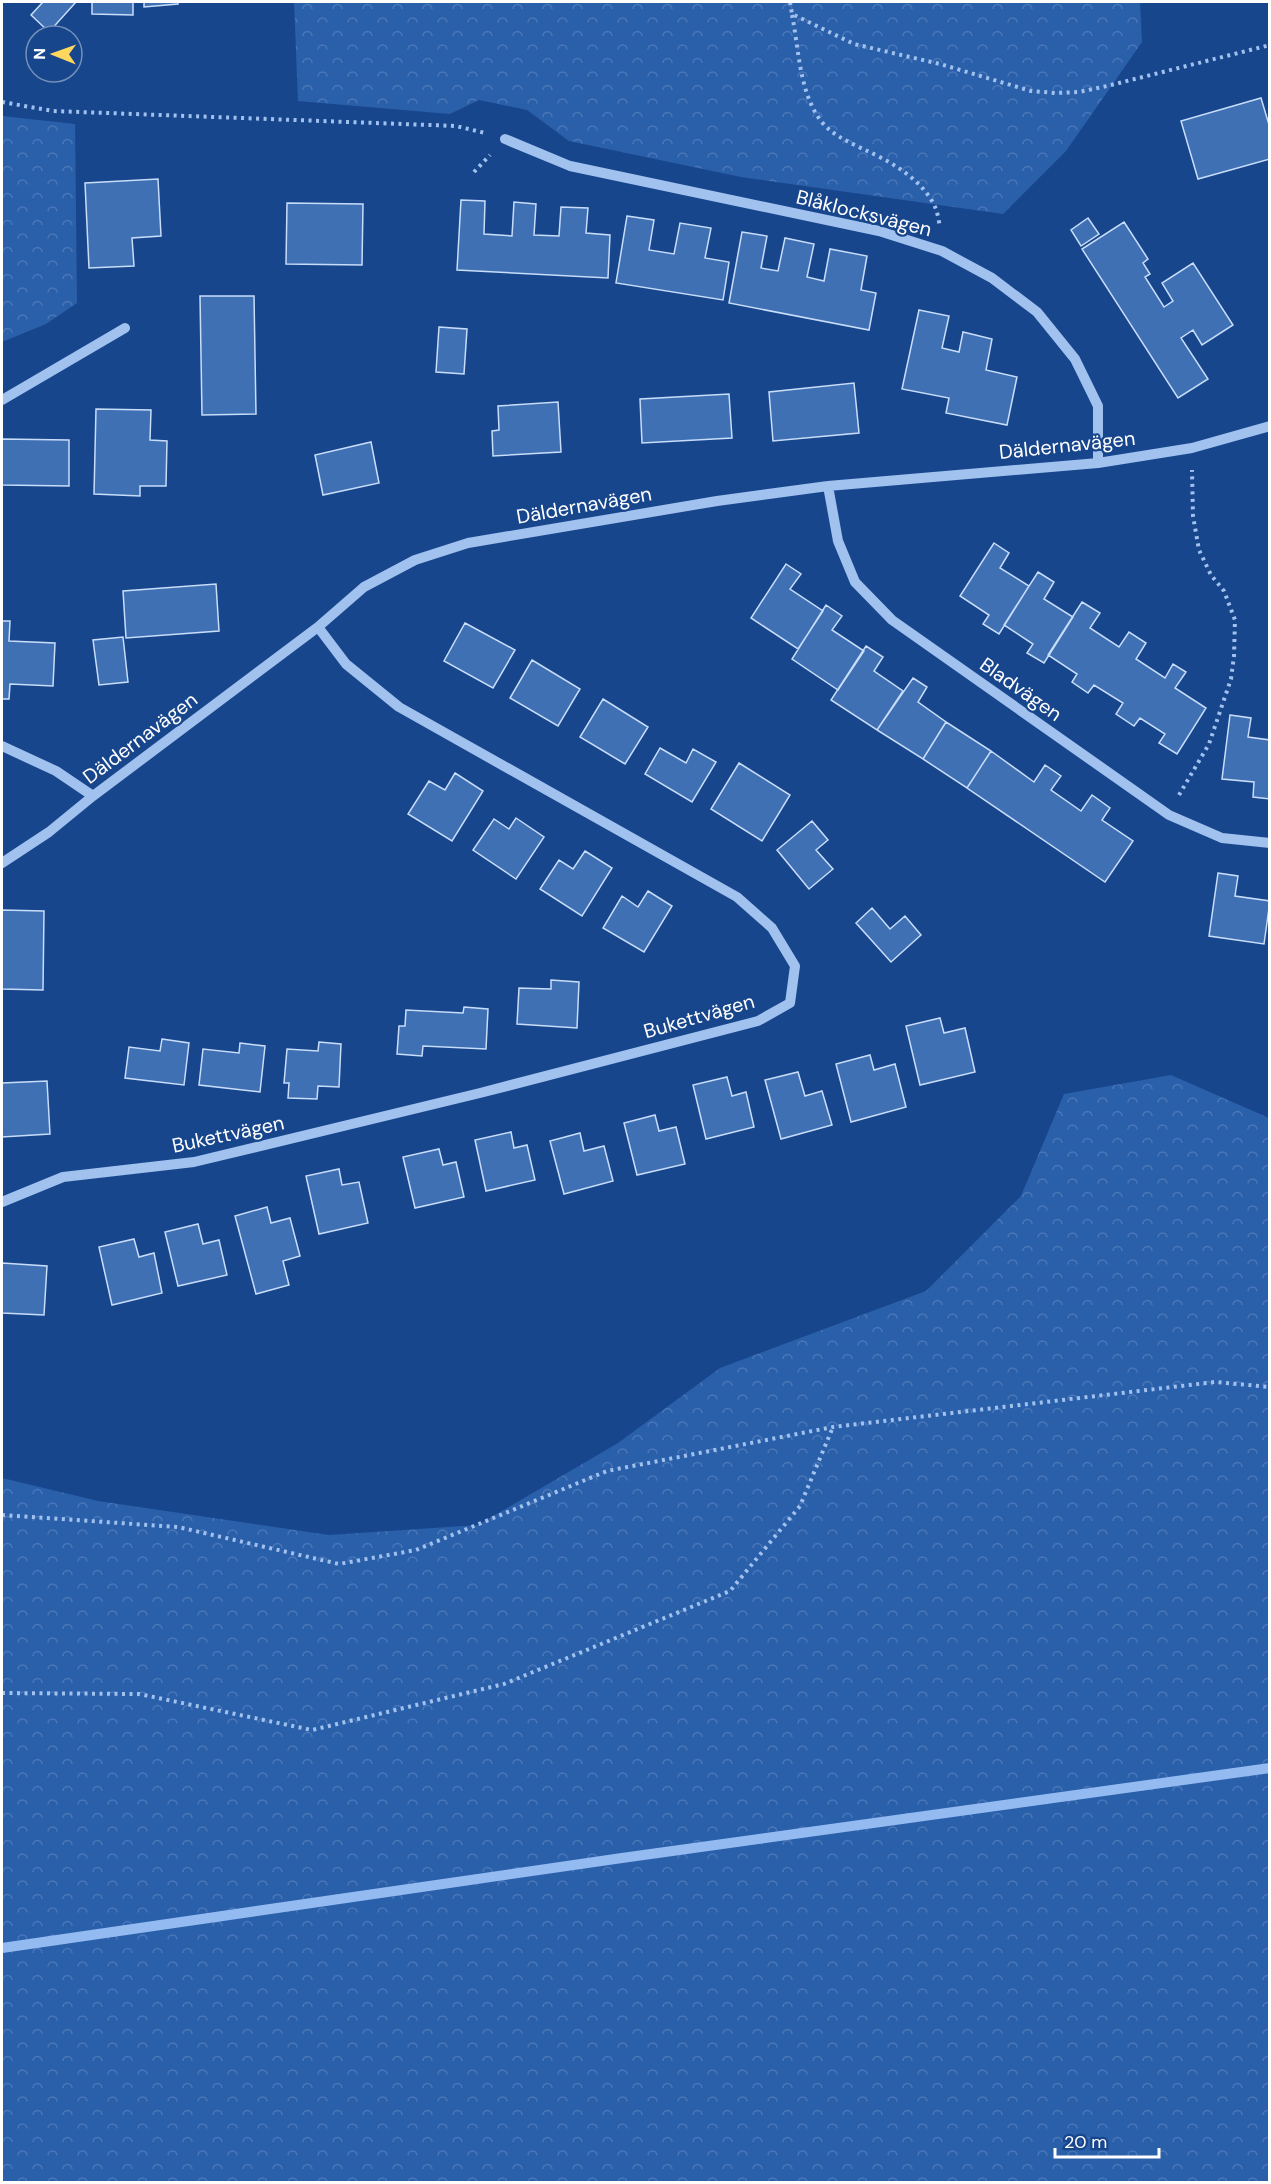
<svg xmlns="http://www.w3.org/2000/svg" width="1271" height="2184" viewBox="0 0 1271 2184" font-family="'DM Sans',sans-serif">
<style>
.forest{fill:url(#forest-crowns)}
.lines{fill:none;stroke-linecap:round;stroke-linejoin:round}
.stream{stroke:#94bbf1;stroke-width:10}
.building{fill:#4070b4;stroke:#c8ddfa;stroke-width:1.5}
.path{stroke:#a1c1ef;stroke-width:4;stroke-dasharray:3 4.5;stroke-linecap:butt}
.minor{stroke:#a1c1ef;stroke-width:10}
.labels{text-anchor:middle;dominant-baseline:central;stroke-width:4.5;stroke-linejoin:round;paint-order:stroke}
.street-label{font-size:20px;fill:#fff;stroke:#17468c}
</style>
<defs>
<pattern id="forest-crowns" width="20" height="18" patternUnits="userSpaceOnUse" patternTransform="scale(1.5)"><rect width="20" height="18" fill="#2a5faa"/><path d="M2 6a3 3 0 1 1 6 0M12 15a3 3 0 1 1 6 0" fill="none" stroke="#4a77b7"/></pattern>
</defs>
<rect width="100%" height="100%" fill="#17468c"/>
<!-- forest -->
<path class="forest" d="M 294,2 L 1140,2 L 1142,42 L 1066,151 L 1003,214 L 741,177 L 569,141 L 527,110 L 479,100 L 450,114 L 298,101 Z
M 2,116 L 75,124 L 77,303 L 46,324 L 2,342 Z
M 1171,1075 L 1269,1118 L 1269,2182 L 2,2182 L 2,1478 L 98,1501 L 329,1535 L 478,1525 L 618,1443 L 720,1368 L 926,1291 L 1021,1196 L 1064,1094 Z"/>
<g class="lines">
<!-- stream -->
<path class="stream" d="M 2,1948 L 622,1858 L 1270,1768"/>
</g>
<!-- building -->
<path class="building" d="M 43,2 L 76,2 L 49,32 L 31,15 Z
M 92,2 L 133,2 L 133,15 L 92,14 Z
M 144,2 L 178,2 L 178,4 L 144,7 Z
M 1261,98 L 1270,128 L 1270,159 L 1198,179 L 1181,121 Z
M 158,179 L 161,236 L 132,238 L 134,266 L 89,268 L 85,183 Z
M 461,200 L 485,201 L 484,234 L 512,236 L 514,202 L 536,204 L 534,235 L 559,236 L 561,207 L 588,208 L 586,233 L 610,235 L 608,278 L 457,270 Z
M 287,203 L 363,204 L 362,265 L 286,264 Z
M 627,216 L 654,220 L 649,250 L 674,254 L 680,223 L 711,228 L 705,258 L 729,262 L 723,300 L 616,283 Z
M 1088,218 L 1099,234 L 1081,246 L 1071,230 Z
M 1124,222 L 1148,259 L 1143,263 L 1150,274 L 1145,277 L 1164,307 L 1173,301 L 1162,283 L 1193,263 L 1233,325 L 1202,345 L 1193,330 L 1181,338 L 1208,379 L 1178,398 L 1082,249 Z
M 742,232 L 767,236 L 761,268 L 778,271 L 785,238 L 814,244 L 807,277 L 824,281 L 830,249 L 867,256 L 861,290 L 876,293 L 869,330 L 729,303 Z
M 200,296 L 254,296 L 256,414 L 202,415 Z
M 919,310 L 949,316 L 942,348 L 959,352 L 963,332 L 992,339 L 986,370 L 1017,377 L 1007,425 L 946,413 L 949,398 L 902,389 Z
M 439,327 L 467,329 L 464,374 L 436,372 Z
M 854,383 L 859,433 L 773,441 L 769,392 Z
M 729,394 L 732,438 L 642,443 L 640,399 Z
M 558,402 L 561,452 L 493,456 L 492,431 L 499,430 L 498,406 Z
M 96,409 L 151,410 L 150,440 L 167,441 L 166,486 L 140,486 L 140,496 L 94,494 Z
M 2,439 L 69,440 L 69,486 L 2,485 Z
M 371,442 L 379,483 L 323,495 L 315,455 Z
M 994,543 L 1009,553 L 1000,568 L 1029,586 L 999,634 L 983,624 L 989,615 L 960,596 Z
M 786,564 L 801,574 L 790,589 L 823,611 L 798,649 L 751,618 Z
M 1038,572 L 1054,582 L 1044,599 L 1073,617 L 1044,663 L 1027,653 L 1033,644 L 1004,625 Z
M 216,584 L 219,631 L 126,638 L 123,591 Z
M 1082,602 L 1100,613 L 1090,628 L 1119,647 L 1129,632 L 1146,643 L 1136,659 L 1165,678 L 1173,664 L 1186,672 L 1175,688 L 1206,708 L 1177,754 L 1159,743 L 1165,734 L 1140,718 L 1134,726 L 1116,714 L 1123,703 L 1094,685 L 1088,693 L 1072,682 L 1077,674 L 1048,655 Z
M 826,605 L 842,616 L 832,630 L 864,651 L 838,690 L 792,659 Z
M 2,621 L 10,621 L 9,641 L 55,643 L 53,686 L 10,684 L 9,699 L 2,699 Z
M 465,623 L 515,650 L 493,688 L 444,661 Z
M 123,637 L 128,682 L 99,685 L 93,640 Z
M 866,646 L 883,657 L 874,671 L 903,691 L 877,730 L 831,700 Z
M 532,660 L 580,689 L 558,726 L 510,698 Z
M 913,678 L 927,687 L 918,702 L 946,722 L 923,759 L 877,730 Z
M 603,699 L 648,727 L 625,764 L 580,737 Z
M 1230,715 L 1251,718 L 1248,737 L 1270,740 L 1270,799 L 1253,797 L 1254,782 L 1222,779 Z
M 946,722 L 991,751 L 967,788 L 923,759 Z
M 660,748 L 686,763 L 693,749 L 716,762 L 692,802 L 645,774 Z
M 991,751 L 1034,782 L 1045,765 L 1061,776 L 1051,790 L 1081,811 L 1092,795 L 1110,808 L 1102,820 L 1133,841 L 1105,882 L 967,788 Z
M 739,763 L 790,795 L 762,841 L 711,809 Z
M 455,773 L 483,791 L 452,841 L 408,814 L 429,781 L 445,790 Z
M 516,818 L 544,837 L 516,879 L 473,850 L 494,819 L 509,829 Z
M 812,821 L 828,840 L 816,850 L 833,869 L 809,889 L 777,850 Z
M 585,851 L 612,868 L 582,916 L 540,889 L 559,860 L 573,869 Z
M 1218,873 L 1238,876 L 1235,896 L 1270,901 L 1264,944 L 1209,936 Z
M 648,891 L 672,906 L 644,952 L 603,928 L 622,896 L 638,907 Z
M 872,908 L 890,929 L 905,916 L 921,935 L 891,962 L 856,923 Z
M 2,910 L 44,911 L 43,990 L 2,989 Z
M 551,980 L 579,982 L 577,1028 L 517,1024 L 519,988 L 551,989 Z
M 464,1007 L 488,1009 L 486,1049 L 423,1046 L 422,1056 L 397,1054 L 399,1026 L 405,1026 L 406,1010 L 463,1013 Z
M 940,1018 L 944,1033 L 965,1028 L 975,1072 L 920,1085 L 906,1026 Z
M 162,1039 L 189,1043 L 184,1085 L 125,1078 L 129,1047 L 160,1051 Z
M 319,1042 L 341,1044 L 339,1087 L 318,1086 L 317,1099 L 288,1098 L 289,1083 L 284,1083 L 287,1049 L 318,1051 Z
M 240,1043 L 265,1046 L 260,1092 L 199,1085 L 203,1049 L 239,1053 Z
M 870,1055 L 874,1070 L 895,1064 L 906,1107 L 851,1122 L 836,1064 Z
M 798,1072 L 805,1096 L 822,1091 L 832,1125 L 781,1139 L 765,1080 Z
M 727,1077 L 732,1096 L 746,1092 L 754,1127 L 706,1139 L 693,1085 Z
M 47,1081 L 50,1134 L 2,1137 L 2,1083 Z
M 655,1115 L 659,1131 L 676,1127 L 685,1164 L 637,1175 L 624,1123 Z
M 511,1132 L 514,1148 L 527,1145 L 535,1180 L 486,1191 L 475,1140 Z
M 580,1133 L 584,1151 L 604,1146 L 613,1181 L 564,1194 L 550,1141 Z
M 439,1149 L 443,1165 L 456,1162 L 464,1197 L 415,1208 L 403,1157 Z
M 339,1169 L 342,1185 L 359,1182 L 368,1223 L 319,1234 L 306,1176 Z
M 267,1207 L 271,1223 L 290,1218 L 300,1256 L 283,1261 L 289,1285 L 256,1294 L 235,1216 Z
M 198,1224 L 203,1244 L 219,1240 L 227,1275 L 178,1286 L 165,1232 Z
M 134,1239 L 139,1257 L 154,1253 L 162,1293 L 112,1305 L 99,1247 Z
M 2,1263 L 47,1266 L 44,1315 L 2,1313 Z"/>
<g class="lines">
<!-- path -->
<path class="path" d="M 790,2 L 792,14 L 854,44 L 940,64 L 1031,91 L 1055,93 L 1079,92 L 1107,86 L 1270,45
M 792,15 C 799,49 799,92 821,121 C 832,135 847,141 863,149 C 890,161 924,180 936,209 C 938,215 939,222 940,227
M 2,102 L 53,111 L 456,126 L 485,133
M 474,172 L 490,155
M 1179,795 L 1209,744 L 1231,679 L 1234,656 L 1235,620 L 1224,591 L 1211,575 L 1199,550 L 1193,516 L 1192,470
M 2,1515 L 178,1527 L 339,1564 L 416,1550 L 607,1471 L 833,1427 L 1215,1382 L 1270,1387
M 2,1693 L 139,1694 L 312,1730 L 504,1684 L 730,1591 L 800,1506 L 833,1427"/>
<!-- minor -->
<path class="minor" d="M 505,139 L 570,166 L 879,231 L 942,251 L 992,278 L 1037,312 L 1075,359 L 1098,406 L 1098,463
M 2,400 L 125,328
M 828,486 L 838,541 L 855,582 L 892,620 L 1169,815 L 1222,838 L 1270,843
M 2,746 L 56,771 L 93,796
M 2,863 L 49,832 L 93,796 L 318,627 L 364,587 L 415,560 L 468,543 L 717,501 L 828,486 L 1098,463 L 1192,448 L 1270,426
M 2,1202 L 63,1177 L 194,1162 L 480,1093 L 758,1021 L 790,1003 L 795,966 L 772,928 L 737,897 L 399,707 L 346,664 L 318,627"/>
</g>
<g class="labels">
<!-- street labels -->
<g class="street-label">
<text transform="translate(864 213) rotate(14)">Blåklocksvägen</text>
<text transform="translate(1067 445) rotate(-6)">Däldernavägen</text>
<text transform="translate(584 505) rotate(-10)">Däldernavägen</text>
<text transform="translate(1021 689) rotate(35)">Bladvägen</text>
<text transform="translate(140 738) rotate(-37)">Däldernavägen</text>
<text transform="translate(699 1016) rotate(-16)">Bukettvägen</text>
<text transform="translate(228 1134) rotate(-12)">Bukettvägen</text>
</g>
</g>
<!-- border -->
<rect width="1271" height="2184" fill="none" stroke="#ffffff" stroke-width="6"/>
<!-- north arrow -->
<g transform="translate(54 54) rotate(271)"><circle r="28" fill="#17468c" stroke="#7490ba" stroke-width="1.5"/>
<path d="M0-4.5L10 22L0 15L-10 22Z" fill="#ffd75f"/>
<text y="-9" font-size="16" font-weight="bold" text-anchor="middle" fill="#ffffff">N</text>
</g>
<!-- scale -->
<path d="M1055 2148v9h104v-9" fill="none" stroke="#ffffff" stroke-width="3"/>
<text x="1064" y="2148" font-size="18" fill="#ffffff" stroke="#17468c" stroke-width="4.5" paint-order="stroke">20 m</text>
</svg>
